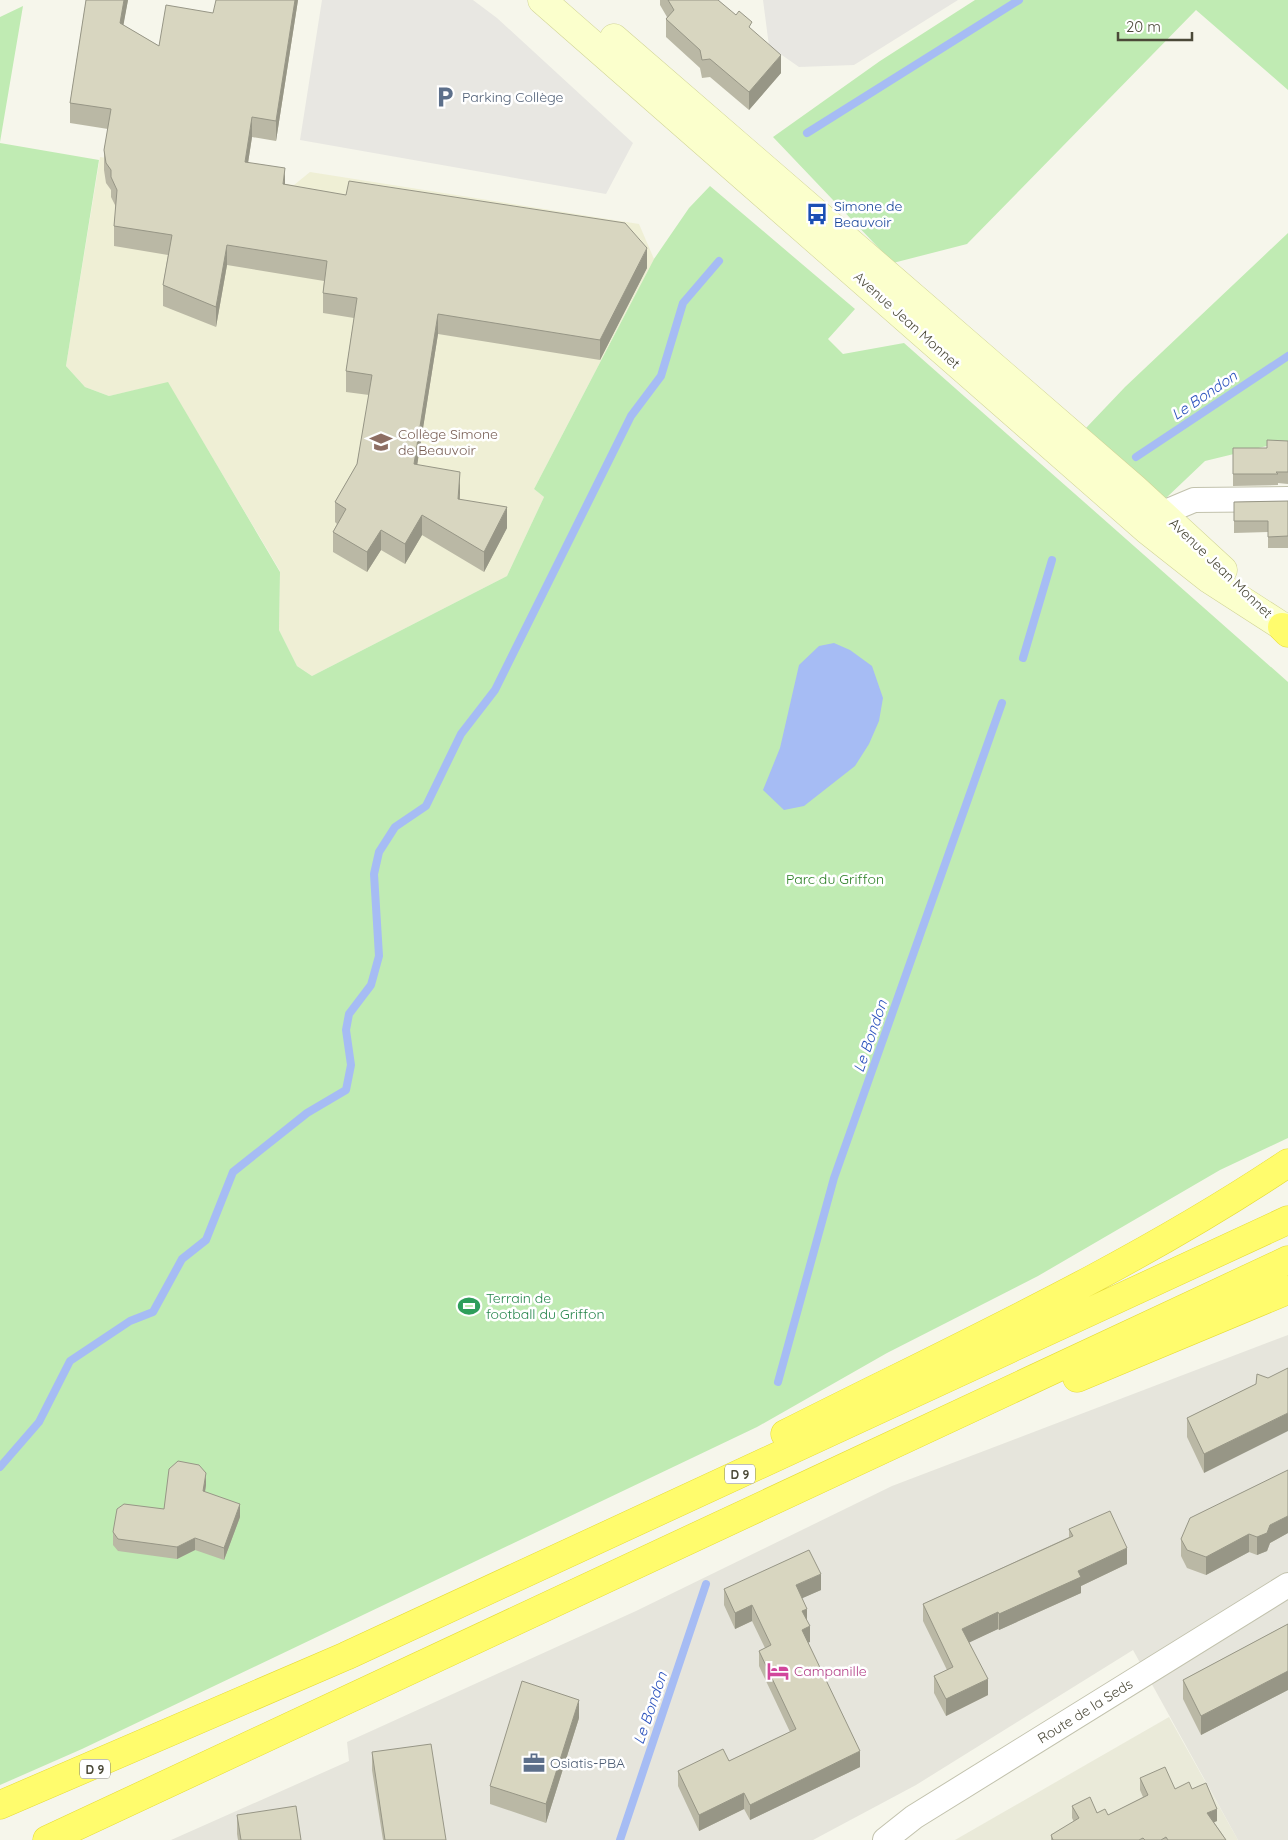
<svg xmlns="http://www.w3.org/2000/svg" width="1288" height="1840" viewBox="0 0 1288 1840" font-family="Quicksand,sans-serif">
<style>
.residential{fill:#eaead9}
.industrial{fill:#e6e5dc}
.education{fill:#efefd5}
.green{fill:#c0ebb3}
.parking{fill:#e8e7e2}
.water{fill:#a6bcf4}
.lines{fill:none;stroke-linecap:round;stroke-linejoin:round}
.stream{stroke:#a6bcf4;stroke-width:8}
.street-casing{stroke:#c2c2ad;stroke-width:26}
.secondary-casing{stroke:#d1d496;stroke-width:29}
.highway-casing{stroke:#e5db36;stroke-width:29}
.street{stroke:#fff;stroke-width:24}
.secondary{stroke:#fbffcc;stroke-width:28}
.highway{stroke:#fffc6d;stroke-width:28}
.wall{fill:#bab8a5}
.shaded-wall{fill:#979686}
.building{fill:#d8d6c0;stroke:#979686}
.labels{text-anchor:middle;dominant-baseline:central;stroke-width:5;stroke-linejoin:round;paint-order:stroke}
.shield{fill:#fff;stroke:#818074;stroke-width:1}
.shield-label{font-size:12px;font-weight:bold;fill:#4b4938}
.service-label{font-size:14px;fill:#4e5e75;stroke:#fff;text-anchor:start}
.transit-label{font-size:14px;fill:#164399;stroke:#fff;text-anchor:start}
.street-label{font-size:14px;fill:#4b4938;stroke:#fff}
.education-label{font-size:14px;fill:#785e54;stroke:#fff;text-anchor:start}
.park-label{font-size:14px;fill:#2d8127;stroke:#fff}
.leisure-label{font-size:14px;fill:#27864d;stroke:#fff;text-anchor:start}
.hotel-label{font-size:14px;fill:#b23c85;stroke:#fff;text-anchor:start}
.water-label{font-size:15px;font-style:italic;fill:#2b52bd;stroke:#fff}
</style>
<rect width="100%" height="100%" fill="#f6f6eb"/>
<!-- residential -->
<path class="residential" d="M 1169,1717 L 1238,1840 L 955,1840 Z"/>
<!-- industrial -->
<path class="industrial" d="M 1288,1335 L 1288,1840 L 1238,1840 L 1133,1650 L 916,1785 L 813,1840 L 171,1840 L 349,1761 L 347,1742 L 636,1611 L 892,1486 Z"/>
<!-- education -->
<path class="education" d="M 100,157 L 294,185 L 310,172 L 639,224 L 654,259 L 534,489 L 544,497 L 507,576 L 312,676 L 297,666 L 279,630 L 280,571 L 168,383 L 109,396 L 85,387 L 66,366 Z"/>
<!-- green -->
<path class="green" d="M 975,0 L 1288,0 L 1288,90 L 1196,10 L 967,244 L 893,263 L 773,137 L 880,61 Z
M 23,6 L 0,142 L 0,17 Z
M 0,143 L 99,160 L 66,366 L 85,387 L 109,396 L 168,382 L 280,572 L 279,630 L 297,666 L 312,676 L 507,576 L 544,497 L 534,489 L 654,259 L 689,208 L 710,186 L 855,309 L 828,339 L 843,354 L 904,343 L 1288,682 L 1288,1138 L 1220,1170 L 1038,1276 L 887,1353 L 757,1427 L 82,1749 L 0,1785 Z
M 1288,233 L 1288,441 L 1205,461 L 1165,499 L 1086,428 L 1125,387 Z"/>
<!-- parking -->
<path class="parking" d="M 322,0 L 473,0 L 497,18 L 633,143 L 606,194 L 300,140 Z
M 763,0 L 958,0 L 854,65 L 799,67 L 769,46 Z"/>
<!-- water -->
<path class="water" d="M 834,643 L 850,650 L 872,666 L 883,698 L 879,721 L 869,744 L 855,766 L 804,806 L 784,810 L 763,790 L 780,748 L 799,665 L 819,646 Z"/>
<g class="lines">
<!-- stream -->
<path class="stream" d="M 807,133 L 1019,0
M 1136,457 L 1288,356
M 1023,658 L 1052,560
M 778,1382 L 834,1178 L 1002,703
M 0,1467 L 39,1422 L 70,1361 L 130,1321 L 153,1312 L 182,1259 L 206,1240 L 233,1172 L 307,1113 L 346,1090 L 351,1065 L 346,1030 L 349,1014 L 371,985 L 379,956 L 374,874 L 379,852 L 395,827 L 426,806 L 461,734 L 495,690 L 631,416 L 661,376 L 683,303 L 719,261
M 620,1840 L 706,1584"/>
<!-- street casing -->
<g class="street-casing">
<path id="street" d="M 1163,513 L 1194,500 L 1288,499
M 885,1840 L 914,1817 L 1288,1585"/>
</g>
<!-- secondary casing -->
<g class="secondary-casing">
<path id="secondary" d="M 542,0 L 1147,530 L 1209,579 L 1288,630
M 614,38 L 1134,488 L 1223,570"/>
</g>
<!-- highway casing -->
<g class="highway-casing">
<path id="highway" d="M 1282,627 L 1288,633
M 1077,1378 L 1288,1290
M 785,1434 C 955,1348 1130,1269 1288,1163
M 0,1805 L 346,1656 L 1288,1220
M 47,1840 L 1288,1260"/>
</g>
<!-- street -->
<use href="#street" class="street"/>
<!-- secondary -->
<use href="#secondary" class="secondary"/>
<!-- highway -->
<use href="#highway" class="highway"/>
</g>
<!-- wall -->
<path class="wall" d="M 86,0 L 128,0 L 123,25 L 159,46 L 213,13 L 298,0 L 276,141 L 252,137 L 248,163 L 285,184 L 647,268 L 600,360 L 438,334 L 417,465 L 460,493 L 460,500 L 507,528 L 484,572 L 422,535 L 405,564 L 381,550 L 367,572 L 333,552 L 333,532 L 337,524 L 335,522 L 335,502 L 357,464 L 369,395 L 346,392 L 346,371 L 354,318 L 323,313 L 323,293 L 324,281 L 227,265 L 216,327 L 163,306 L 163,285 L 168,255 L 114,246 L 114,226 L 116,207 L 111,197 L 111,190 L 106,183 L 104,170 L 104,150 L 108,129 L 70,123 L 70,103 Z
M 660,0 L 718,0 L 752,30 L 781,73 L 749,110 L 710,77 L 702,78 L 700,68 L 666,37 L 666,19 L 667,17 L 660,5 Z
M 1288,441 L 1288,484 L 1278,483 L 1278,485 L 1233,486 L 1233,448 L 1267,448 Z
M 1288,501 L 1288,548 L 1268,548 L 1268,532 L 1234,533 L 1234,502 Z
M 1268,1378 L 1204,1473 L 1187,1437 L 1187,1418 Z
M 1288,1470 L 1288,1533 L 1270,1543 L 1267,1551 L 1257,1555 L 1249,1552 L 1206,1575 L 1187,1568 L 1181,1556 L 1181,1539 Z
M 206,1485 L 205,1492 L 240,1517 L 224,1560 L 195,1550 L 177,1559 L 118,1551 L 113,1545 L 113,1532 L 164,1509 Z
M 1069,1529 L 1127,1564 L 1081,1586 L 1081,1593 L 999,1630 L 998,1629 L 969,1642 L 988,1695 L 946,1716 L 934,1693 L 934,1676 L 947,1670 L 923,1621 L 923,1604 L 1069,1537 Z
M 724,1589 L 821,1590 L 802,1598 L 807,1622 L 810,1642 L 808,1642 L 860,1767 L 750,1820 L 744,1809 L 699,1831 L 678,1786 L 678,1771 L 729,1761 L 790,1732 L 759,1666 L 759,1651 L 765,1648 L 752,1621 L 735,1629 L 724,1605 Z
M 1288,1624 L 1288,1690 L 1201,1735 L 1183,1699 L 1183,1680 Z
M 579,1718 L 546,1823 L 490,1804 L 490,1786 Z
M 372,1752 L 446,1840 L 383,1840 L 372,1770 Z
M 1140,1778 L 1175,1789 L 1192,1789 L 1217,1821 L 1214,1822 L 1226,1840 L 1051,1840 L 1051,1835 L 1074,1822 L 1072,1818 L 1072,1806 L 1108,1815 L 1143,1797 L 1140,1790 Z
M 237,1815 L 301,1840 L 238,1840 L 237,1834 Z"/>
<!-- shaded-wall -->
<path class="shaded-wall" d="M 124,0 L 128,0 L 120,44 L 120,23 Z
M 295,0 L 298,0 L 276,141 L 276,121 Z
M 781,55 L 781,73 L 749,110 L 749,92 Z
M 252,117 L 252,137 L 245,182 L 245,162 Z
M 285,168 L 285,189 L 283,184 Z
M 227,245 L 227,265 L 216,327 L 216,307 Z
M 647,248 L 647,268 L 600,360 L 600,340 Z
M 438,314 L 438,334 L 414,485 L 414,464 Z
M 460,472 L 460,493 L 458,520 L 458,499 Z
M 507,507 L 507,528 L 484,572 L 484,552 Z
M 422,515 L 422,535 L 405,564 L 405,544 Z
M 381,530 L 381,550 L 367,572 L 367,552 Z
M 1288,1413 L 1288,1431 L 1204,1473 L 1204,1454 Z
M 206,1473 L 206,1485 L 203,1503 L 203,1491 Z
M 240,1504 L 240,1517 L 224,1560 L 224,1548 Z
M 1288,1516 L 1288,1533 L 1270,1543 L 1267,1551 L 1257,1555 L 1257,1537 L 1270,1525 Z
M 1249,1534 L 1249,1552 L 1206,1575 L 1206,1557 Z
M 195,1538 L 195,1550 L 177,1559 L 177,1547 Z
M 1127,1548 L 1127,1564 L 1081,1586 L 1081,1593 L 999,1630 L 999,1614 L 1078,1571 Z
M 821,1574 L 821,1590 L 796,1601 L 796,1585 Z
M 752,1605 L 752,1621 L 735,1629 L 735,1613 Z
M 807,1609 L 807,1624 L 802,1611 Z
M 998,1612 L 998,1629 L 962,1646 L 962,1629 Z
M 810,1626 L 810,1642 L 802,1645 L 802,1630 Z
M 1288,1671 L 1288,1690 L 1201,1735 L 1201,1716 Z
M 988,1679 L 988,1695 L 946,1716 L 946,1699 Z
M 579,1700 L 579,1718 L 546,1823 L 546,1804 Z
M 860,1751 L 860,1767 L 750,1820 L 750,1805 Z
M 744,1793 L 744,1809 L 699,1831 L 699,1815 Z
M 1217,1809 L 1217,1821 L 1207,1825 L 1207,1813 Z"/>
<!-- building -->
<path class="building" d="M 86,0 L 124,0 L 120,23 L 159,46 L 166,5 L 213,13 L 216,0 L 295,0 L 276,121 L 252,117 L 245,162 L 285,168 L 283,184 L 346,195 L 349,181 L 625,223 L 647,248 L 600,340 L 438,314 L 414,464 L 460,472 L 458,499 L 507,507 L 484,552 L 422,515 L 405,544 L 381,530 L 367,552 L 333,532 L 346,509 L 335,502 L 357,464 L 372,375 L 346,371 L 357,298 L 323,293 L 327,261 L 227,245 L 216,307 L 163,285 L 172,235 L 114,226 L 117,190 L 111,177 L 111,170 L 106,163 L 104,150 L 111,109 L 70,103 Z
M 668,0 L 718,0 L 736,15 L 739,11 L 752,22 L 749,27 L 781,55 L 749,92 L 710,59 L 702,60 L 700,50 L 666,19 L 674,10 Z
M 1267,440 L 1288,441 L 1288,472 L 1276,472 L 1278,474 L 1233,474 L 1233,448 L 1267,448 Z
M 1288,501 L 1288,536 L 1268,537 L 1268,521 L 1234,521 L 1234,502 Z
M 1288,1368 L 1288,1413 L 1204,1454 L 1187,1418 L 1256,1384 L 1257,1374 L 1268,1378 Z
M 178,1461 L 199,1465 L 206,1473 L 203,1491 L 240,1504 L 224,1548 L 195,1538 L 177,1547 L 118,1539 L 113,1532 L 117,1509 L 124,1504 L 164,1509 L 169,1469 Z
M 1288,1470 L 1288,1516 L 1270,1525 L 1267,1533 L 1257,1537 L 1249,1534 L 1206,1557 L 1187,1550 L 1181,1539 L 1190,1518 Z
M 1110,1511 L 1127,1548 L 1078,1571 L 1081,1577 L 999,1614 L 998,1612 L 962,1629 L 988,1679 L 946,1699 L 934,1676 L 953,1667 L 923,1604 L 1073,1536 L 1069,1529 Z
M 809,1550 L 821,1574 L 796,1585 L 807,1609 L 802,1611 L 810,1626 L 802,1630 L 860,1751 L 750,1805 L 744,1793 L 699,1815 L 678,1771 L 723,1749 L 729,1761 L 796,1729 L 759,1651 L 771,1645 L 752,1605 L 735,1613 L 724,1589 Z
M 1288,1624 L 1288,1671 L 1201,1716 L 1183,1680 Z
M 522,1681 L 579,1700 L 546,1804 L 490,1786 Z
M 431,1744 L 446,1840 L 385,1840 L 372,1752 Z
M 1165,1767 L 1175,1789 L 1189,1782 L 1192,1789 L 1206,1783 L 1217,1809 L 1207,1813 L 1226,1840 L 1168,1840 L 1166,1837 L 1161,1840 L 1145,1840 L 1143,1838 L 1139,1840 L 1053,1840 L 1051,1835 L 1079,1818 L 1072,1806 L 1090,1797 L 1097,1813 L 1105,1809 L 1108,1815 L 1148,1795 L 1140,1778 Z
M 296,1806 L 301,1840 L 241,1840 L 237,1815 Z"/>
<!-- icons -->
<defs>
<g id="parking-bare" transform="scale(1.725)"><path d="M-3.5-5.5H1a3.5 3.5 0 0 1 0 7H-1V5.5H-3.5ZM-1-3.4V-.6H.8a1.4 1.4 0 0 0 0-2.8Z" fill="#5c6f8a" stroke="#fff" stroke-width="2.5" paint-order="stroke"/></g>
<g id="bus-bare" transform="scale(1.725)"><path d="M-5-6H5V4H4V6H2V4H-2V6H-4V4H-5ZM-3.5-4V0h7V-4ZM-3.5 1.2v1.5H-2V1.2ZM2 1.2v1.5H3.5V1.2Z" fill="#1a4fb4" stroke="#fff" stroke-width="2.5" paint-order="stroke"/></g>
<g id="school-bare" transform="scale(1.725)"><path d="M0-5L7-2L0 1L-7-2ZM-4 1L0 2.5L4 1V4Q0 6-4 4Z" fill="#8d6e63" stroke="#fff" stroke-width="2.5" paint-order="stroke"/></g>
<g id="stadium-bare" transform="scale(1.725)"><path d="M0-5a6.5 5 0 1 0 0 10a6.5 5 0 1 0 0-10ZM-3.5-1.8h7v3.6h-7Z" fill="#2e9e5b" stroke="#fff" stroke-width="2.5" paint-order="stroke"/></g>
<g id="hotel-bare" transform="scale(1.725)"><path d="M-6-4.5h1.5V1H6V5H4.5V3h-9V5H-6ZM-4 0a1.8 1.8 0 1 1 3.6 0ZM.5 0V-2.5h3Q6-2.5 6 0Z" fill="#d1479c" stroke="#fff" stroke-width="2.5" paint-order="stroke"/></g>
<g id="office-bare" transform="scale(1.725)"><path d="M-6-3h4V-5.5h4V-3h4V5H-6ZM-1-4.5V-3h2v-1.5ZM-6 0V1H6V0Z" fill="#5c6f8a" stroke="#fff" stroke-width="2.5" paint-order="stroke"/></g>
</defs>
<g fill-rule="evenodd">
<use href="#parking-bare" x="445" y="97"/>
<use href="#bus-bare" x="817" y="214"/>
<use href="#school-bare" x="381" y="442"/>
<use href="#stadium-bare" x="469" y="1306"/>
<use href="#hotel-bare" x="778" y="1671"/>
<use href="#office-bare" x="534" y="1763"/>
</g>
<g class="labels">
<!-- shield labels -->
<g class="shield">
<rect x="725" y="1464.5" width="30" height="19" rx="4"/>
<rect x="80" y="1759.5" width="30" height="19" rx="4"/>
</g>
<g class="shield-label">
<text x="740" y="1474">D 9</text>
<text x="95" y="1769">D 9</text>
</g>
<!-- service labels -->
<g class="service-label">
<text x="462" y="97">Parking Collège</text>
<text x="550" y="1763">Osiatis-PBA</text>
</g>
<!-- transit labels -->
<g class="transit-label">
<text x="834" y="206">Simone de<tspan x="834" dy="16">Beauvoir</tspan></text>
</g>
<!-- street labels -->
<g class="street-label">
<text transform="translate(907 320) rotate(42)">Avenue Jean Monnet</text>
<text transform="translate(1221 568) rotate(44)">Avenue Jean Monnet</text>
<text transform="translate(1085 1711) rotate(-32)">Route de la Seds</text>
</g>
<!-- education labels -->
<g class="education-label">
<text x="398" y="434">Collège Simone<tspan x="398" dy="16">de Beauvoir</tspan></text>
</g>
<!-- park labels -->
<g class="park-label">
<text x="835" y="879">Parc du Griffon</text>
</g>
<!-- leisure labels -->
<g class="leisure-label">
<text x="486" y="1298">Terrain de<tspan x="486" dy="16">football du Griffon</tspan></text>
</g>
<!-- hotel labels -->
<g class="hotel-label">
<text x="794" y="1671">Campanille</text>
</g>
<!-- water labels -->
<g class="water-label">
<text transform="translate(1204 395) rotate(-34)">Le Bondon</text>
<text transform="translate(870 1036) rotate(-71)">Le Bondon</text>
<text transform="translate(650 1708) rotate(-71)">Le Bondon</text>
</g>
</g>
<!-- scale -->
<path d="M1118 32v8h74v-8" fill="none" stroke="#4b4938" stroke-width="2.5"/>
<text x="1126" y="32" font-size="15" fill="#4b4938" stroke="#ffffff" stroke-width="4" paint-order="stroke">20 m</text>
</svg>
